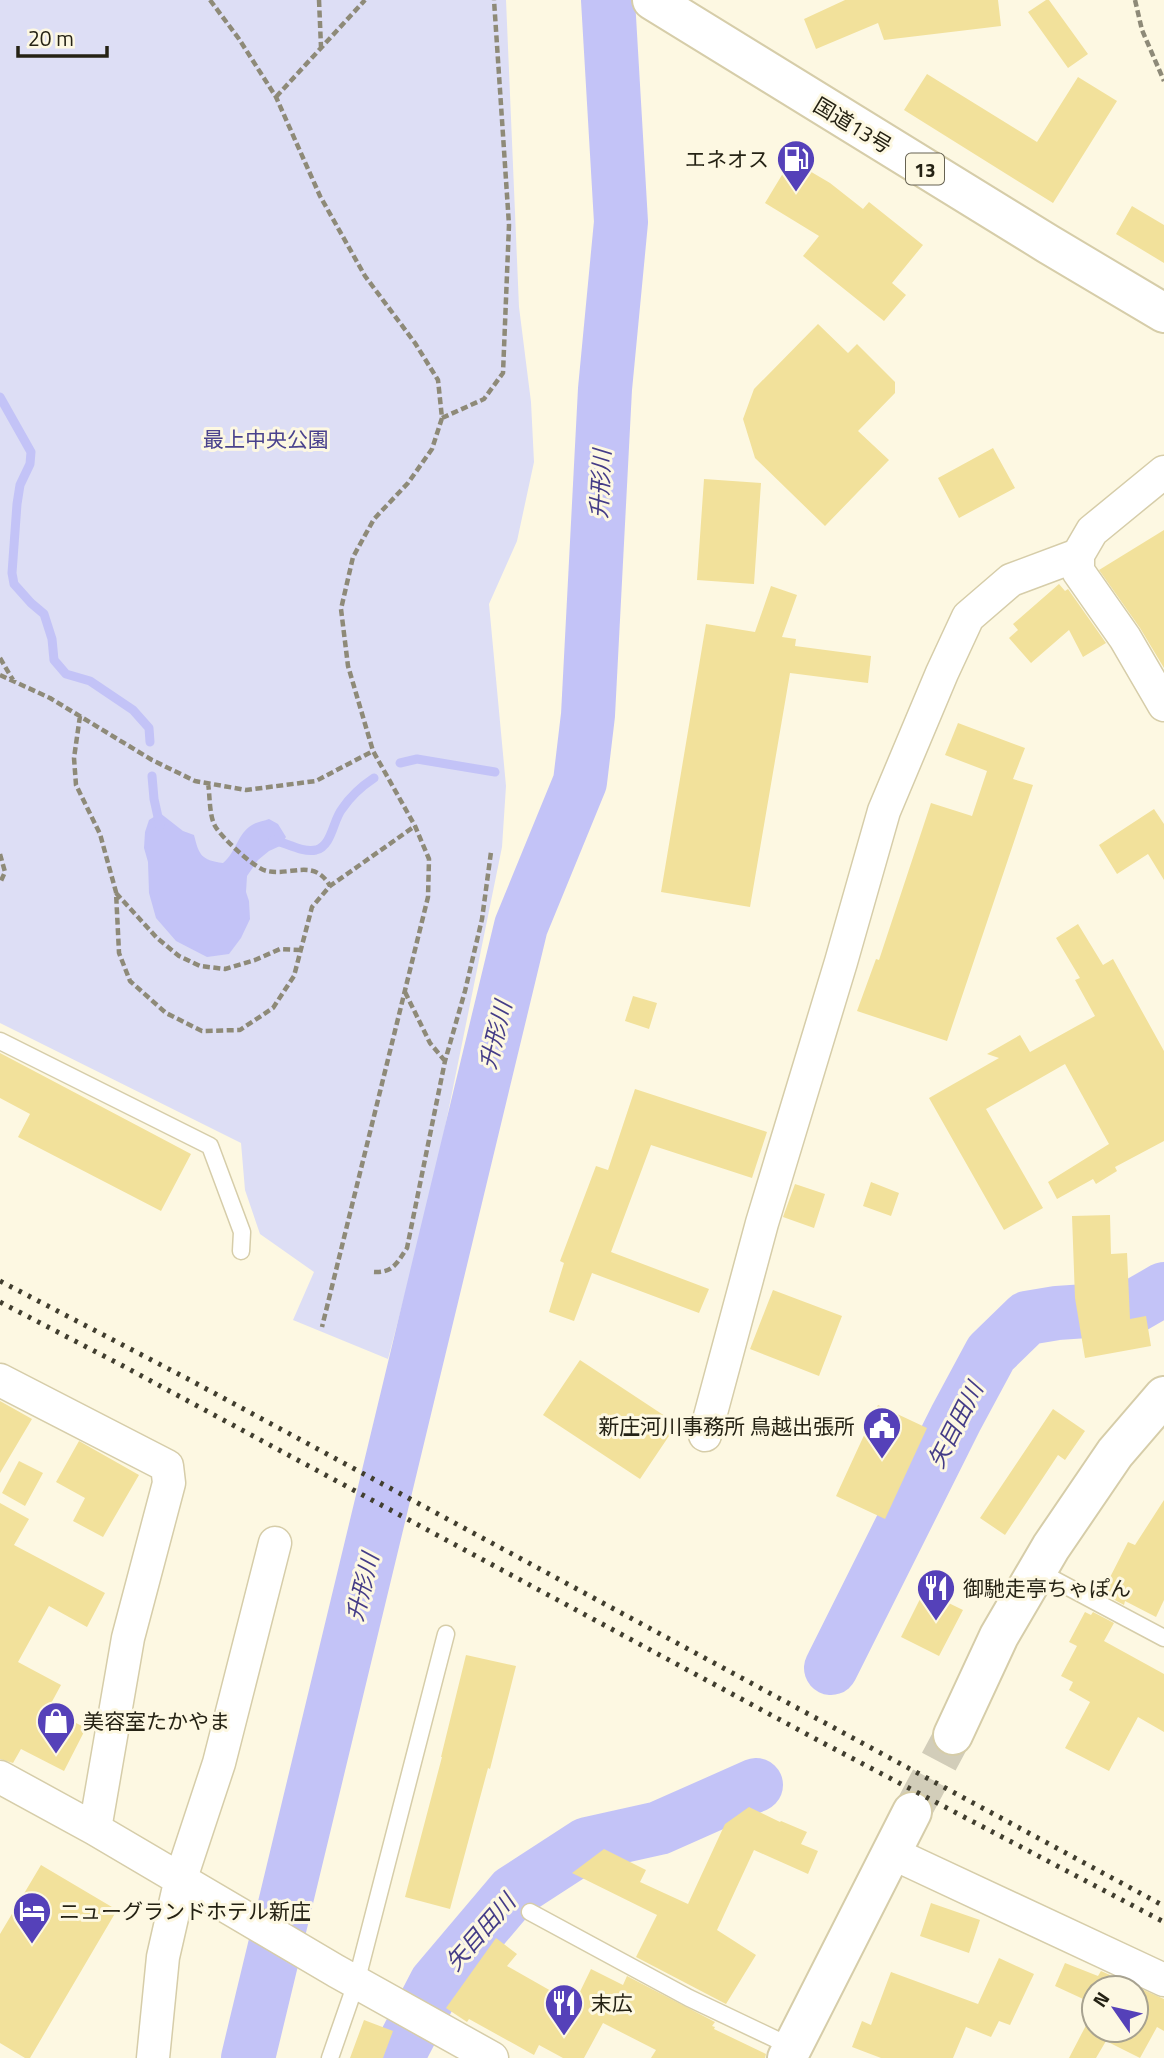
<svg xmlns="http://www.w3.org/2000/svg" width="1164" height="2058" viewBox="0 0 1164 2058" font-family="'Titillium Web','Noto Sans JP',sans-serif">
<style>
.green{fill:#dddef5}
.water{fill:#c3c3f7}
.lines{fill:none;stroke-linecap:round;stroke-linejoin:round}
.stream{stroke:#c3c3f7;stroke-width:9}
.river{stroke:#c3c3f7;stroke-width:54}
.building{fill:#f2e19b}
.tertiary-tunnel{stroke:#d2cdb9;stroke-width:38;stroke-dasharray:38 19;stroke-linecap:butt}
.service-casing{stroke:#d6cda9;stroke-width:19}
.minor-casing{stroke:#d6cda9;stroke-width:35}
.tertiary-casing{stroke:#d6cda9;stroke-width:42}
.trunk-casing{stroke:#d6cda9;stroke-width:42}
.path{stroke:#8e8a78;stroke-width:4.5;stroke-dasharray:7 3.5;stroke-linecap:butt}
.service{stroke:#fff;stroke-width:16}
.minor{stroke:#fff;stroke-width:32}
.tertiary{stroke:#fff;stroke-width:38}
.trunk{stroke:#fff;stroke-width:38}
.rail{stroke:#413e2f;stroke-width:5;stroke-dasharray:3.5 7;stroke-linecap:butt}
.labels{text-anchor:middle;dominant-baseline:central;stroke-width:6;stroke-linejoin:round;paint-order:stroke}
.shield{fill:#fdf8e2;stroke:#666252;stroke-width:2}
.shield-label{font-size:19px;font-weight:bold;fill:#252214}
.street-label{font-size:21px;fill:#252214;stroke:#fdf8e2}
.poi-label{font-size:21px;fill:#252214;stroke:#fdf8e2;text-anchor:start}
.park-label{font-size:21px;fill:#4a428d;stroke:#fdf8e2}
.water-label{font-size:23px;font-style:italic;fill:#443c87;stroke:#fdf8e2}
</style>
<rect width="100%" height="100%" fill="#fdf8e2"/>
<!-- green -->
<path class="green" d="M 0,0 L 506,0 L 519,307 L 531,402 L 534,462 L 517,541 L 489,604 L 506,786 L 502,847 L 432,1191 L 388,1359 L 293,1320 L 314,1272 L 260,1234 L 245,1190 L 241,1143 L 0,1023 Z"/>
<!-- water -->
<path class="water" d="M 160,813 L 183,831 L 194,835 C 199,855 201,860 223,863 C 236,853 237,834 252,825 C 256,822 264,821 269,819 L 278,824 L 286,837 L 280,846 L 269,851 L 258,860 L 247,876 L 246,892 L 249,901 L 250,919 L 241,938 L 229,954 L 207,957 L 176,941 L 156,918 L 149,893 L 148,862 L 144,848 L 145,832 L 149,820 Z"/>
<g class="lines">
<!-- stream -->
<path class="stream" d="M 0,397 L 31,452 L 30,464 L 20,485 L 17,504 L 12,573 L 14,584 L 31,603 L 44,614 L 52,639 L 54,660 L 66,674 L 90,681 L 133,710 L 149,728 L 150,742
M 400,763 L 417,759 L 495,772
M 152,776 L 154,799 L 160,826
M 273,840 C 285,842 302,853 316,850 C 332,846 333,820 342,809 C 350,797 362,786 374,778"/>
<!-- river -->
<path class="river" d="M 831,1668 L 956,1418 L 991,1353 L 1027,1318 L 1057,1313 L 1131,1308 L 1164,1289
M 248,2058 L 521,926 L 580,782 L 588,715 L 605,389 L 621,222 L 608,0
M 397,2058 L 436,1983 L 513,1892 L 587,1844 L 659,1828 L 756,1785"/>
</g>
<!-- building -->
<path class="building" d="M 845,0 L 998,0 L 1001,26 L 884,40 L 878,23 L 816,49 L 804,19 Z
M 1046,0 L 1049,0 L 1088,54 L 1068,68 L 1028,12 Z
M 927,74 L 1037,142 L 1078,77 L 1117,101 L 1053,203 L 904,110 Z
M 791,160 L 830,183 L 863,209 L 869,202 L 923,245 L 892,283 L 906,295 L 884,321 L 803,256 L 819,236 L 765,203 Z
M 1132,206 L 1164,225 L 1164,263 L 1116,234 Z
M 818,324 L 848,353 L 857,344 L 895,382 L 895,393 L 858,431 L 889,460 L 825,526 L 755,458 L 743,419 L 754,389 Z
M 993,448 L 1015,488 L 959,518 L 938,478 Z
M 704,479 L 761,483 L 754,584 L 697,580 Z
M 1164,530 L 1164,668 L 1140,628 L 1099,570 Z
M 1059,584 L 1065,591 L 1068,589 L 1106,643 L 1083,657 L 1069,630 L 1031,663 L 1009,638 L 1018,630 L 1013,624 Z
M 771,586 L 797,595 L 782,637 L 796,639 L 795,646 L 871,656 L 868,683 L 790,673 L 750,907 L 661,892 L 706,624 L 755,632 Z
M 958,723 L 1025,748 L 1013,779 L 1033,785 L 947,1041 L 857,1011 L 876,959 L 879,960 L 931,803 L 972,816 L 987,771 L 945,755 Z
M 1154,809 L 1164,824 L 1164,880 L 1148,854 L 1117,874 L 1099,845 Z
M 1078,924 L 1103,965 L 1113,959 L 1164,1051 L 1164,1141 L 1115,1167 L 1117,1171 L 1096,1184 L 1093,1179 L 1057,1199 L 1048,1182 L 1109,1144 L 1065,1064 L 986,1109 L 1043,1208 L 1004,1230 L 929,1098 L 999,1058 L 987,1054 L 1020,1035 L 1030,1052 L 1095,1016 L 1075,980 L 1080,978 L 1056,938 Z
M 633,996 L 657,1003 L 649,1029 L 625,1021 Z
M 0,1053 L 191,1154 L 161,1211 L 18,1137 L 30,1114 L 0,1098 Z
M 635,1089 L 767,1132 L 752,1178 L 651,1145 L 611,1252 L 709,1289 L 699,1313 L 592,1273 L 574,1321 L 549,1312 L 564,1263 L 560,1261 L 596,1166 L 608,1170 Z
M 871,1182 L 899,1193 L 891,1216 L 863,1206 Z
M 795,1184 L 825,1194 L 814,1228 L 783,1217 Z
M 1110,1215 L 1111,1254 L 1127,1253 L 1130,1319 L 1146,1316 L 1151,1346 L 1085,1358 L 1075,1298 L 1072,1216 Z
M 773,1290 L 842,1316 L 819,1376 L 750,1349 Z
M 580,1360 L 677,1424 L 640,1479 L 543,1415 Z
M 0,1401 L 32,1419 L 0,1473 Z
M 878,1405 L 927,1428 L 885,1519 L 836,1496 Z
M 1053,1409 L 1085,1431 L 1065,1460 L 1058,1455 L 1005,1535 L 980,1518 Z
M 79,1441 L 139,1475 L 103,1537 L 73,1521 L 85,1498 L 56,1482 Z
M 19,1461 L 43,1473 L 25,1506 L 2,1493 Z
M 1164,1500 L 1164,1600 L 1156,1617 L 1125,1601 L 1124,1605 L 1102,1593 L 1128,1542 L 1135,1545 Z
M 0,1503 L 29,1519 L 14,1545 L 105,1593 L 87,1627 L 49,1606 L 18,1662 L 61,1685 L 48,1709 L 86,1728 L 64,1771 L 21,1749 L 13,1763 L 0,1759 Z
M 924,1591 L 963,1610 L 939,1656 L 901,1637 Z
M 1085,1612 L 1091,1615 L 1093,1612 L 1114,1623 L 1104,1641 L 1164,1674 L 1164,1732 L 1138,1717 L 1109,1771 L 1065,1748 L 1090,1702 L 1069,1690 L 1073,1682 L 1061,1676 L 1077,1646 L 1069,1642 Z
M 466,1655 L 516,1666 L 490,1769 L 488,1768 L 450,1909 L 405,1897 L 442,1757 L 441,1757 Z
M 749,1807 L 780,1822 L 781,1821 L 807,1832 L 801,1844 L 818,1851 L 808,1874 L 754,1850 L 717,1930 L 756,1955 L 726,2004 L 636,1957 L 657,1915 L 572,1873 L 604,1849 L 646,1870 L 640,1882 L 688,1904 L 725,1824 Z
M 41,1865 L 117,1910 L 30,2058 L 25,2058 L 0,2043 L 0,1934 Z
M 931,1903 L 980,1920 L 969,1953 L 920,1936 Z
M 496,1938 L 517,1954 L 507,1966 L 574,2004 L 591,1969 L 623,1985 L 627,1976 L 715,2022 L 712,2026 L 715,2027 L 714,2029 L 766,2054 L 765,2058 L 651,2058 L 656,2050 L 603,2023 L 584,2058 L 563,2058 L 539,2045 L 534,2055 L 469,2019 L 467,2022 L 446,2008 Z
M 999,1958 L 1034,1974 L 1010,2025 L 999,2021 L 991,2037 L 966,2027 L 953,2058 L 881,2058 L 852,2047 L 862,2021 L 871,2025 L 891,1972 L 978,2004 Z
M 1065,1963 L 1098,1976 L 1101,1971 L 1164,1999 L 1164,2031 L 1157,2027 L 1140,2058 L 1106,2041 L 1096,2058 L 1069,2058 L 1094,2010 L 1094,2030 L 1136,2030 L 1136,1988 L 1094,1988 L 1094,2004 L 1055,1986 Z
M 364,2020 L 393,2031 L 383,2058 L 350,2058 Z"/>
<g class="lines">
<!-- tertiary-tunnel -->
<path class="tertiary-tunnel" d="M 912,1812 L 953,1735"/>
<!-- service casing -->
<g class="service-casing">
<path id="service" d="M 0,1041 L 210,1146 L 242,1232 L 241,1251
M 1038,1571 L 1164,1638
M 530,1912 L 689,1998 L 792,2047
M 330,2058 L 356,1983 L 446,1634"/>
</g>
<!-- minor casing -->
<g class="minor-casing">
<path id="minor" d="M 1164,472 L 1092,531 L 1078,555 L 1078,571 L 1125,638 L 1164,705
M 0,1380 L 167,1466 L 169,1483 L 128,1638 L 95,1829
M 705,1435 L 762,1223 L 841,962 L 884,811 L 942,673 L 968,617 L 1011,580 L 1078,555
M 0,1777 L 95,1829 L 336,1971 L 492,2058
M 892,1853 L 1164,1980
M 153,2058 L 163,1957 L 181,1878 L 219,1763 L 275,1543"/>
</g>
<!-- tertiary casing -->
<g class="tertiary-casing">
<path id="tertiary" d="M 953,1735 L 999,1636 L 1051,1547 L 1115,1453 L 1164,1396
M 787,2058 L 912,1812"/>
</g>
<!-- trunk casing -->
<g class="trunk-casing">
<path id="trunk" d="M 652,0 L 1048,244 L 1164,313"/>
</g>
<!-- path -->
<path class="path" d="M 210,0 L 239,39 L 276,97 L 320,196 L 365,276 L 415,343 L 438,380 L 442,418 L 432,449 L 408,483 L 374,519 L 353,557 L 341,609 L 348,666 L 373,751 L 415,826 L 429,859 L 428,897 L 322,1327
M 319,0 L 321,47
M 1135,0 L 1142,30 L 1164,81
M 276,97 L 365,0
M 442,418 L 484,399 L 503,373 L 509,225 L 494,0
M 0,658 L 13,680
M 0,675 L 50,698 L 152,760 L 195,781 L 246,790 L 316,781 L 373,751
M 80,716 L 74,758 L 76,785 L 100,834 L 116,892 L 119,953 L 130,981 L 166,1013 L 202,1031 L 240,1030 L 273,1008 L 294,976 L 312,907 L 330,886 L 415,826
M 208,783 C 210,795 209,815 215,826 C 221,837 255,869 267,871 C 292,876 314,858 330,886
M 0,854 L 5,872 L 0,883
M 116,893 L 157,938 L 179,956 L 200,966 L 225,969 L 255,960 L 280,949 L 301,950
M 405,992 L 430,1043 L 445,1061
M 374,1272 C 393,1273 397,1263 407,1248 L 445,1061 L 465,991 L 482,919 L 491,852"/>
<!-- service -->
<use href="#service" class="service"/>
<!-- minor -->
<use href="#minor" class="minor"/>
<!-- tertiary -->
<use href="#tertiary" class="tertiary"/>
<!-- trunk -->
<use href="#trunk" class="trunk"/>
<!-- rail -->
<path class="rail" d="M 0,1281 L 188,1379 L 1164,1906
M 0,1302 L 125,1367 L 825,1744 L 1164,1922"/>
</g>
<!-- icons -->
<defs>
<g id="fuel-pin" transform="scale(2.0125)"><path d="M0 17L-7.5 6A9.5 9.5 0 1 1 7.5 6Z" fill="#5541b9" stroke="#fdf8e2"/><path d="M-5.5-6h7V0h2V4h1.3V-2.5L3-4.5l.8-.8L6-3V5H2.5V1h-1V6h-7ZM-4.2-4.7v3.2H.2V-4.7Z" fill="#fff"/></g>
<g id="civic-pin" transform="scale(2.0125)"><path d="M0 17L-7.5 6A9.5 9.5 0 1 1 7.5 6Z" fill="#5541b9" stroke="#fdf8e2"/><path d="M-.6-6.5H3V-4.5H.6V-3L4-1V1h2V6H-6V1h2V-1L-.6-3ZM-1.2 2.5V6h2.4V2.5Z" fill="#fff"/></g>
<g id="restaurant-pin" transform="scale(2.0125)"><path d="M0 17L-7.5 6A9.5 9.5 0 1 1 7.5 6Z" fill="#5541b9" stroke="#fdf8e2"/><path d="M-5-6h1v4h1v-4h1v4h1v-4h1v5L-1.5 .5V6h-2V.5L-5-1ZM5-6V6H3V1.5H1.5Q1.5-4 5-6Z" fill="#fff"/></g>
<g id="shop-pin" transform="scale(2.0125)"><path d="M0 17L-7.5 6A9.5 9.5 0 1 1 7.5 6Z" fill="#5541b9" stroke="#fdf8e2"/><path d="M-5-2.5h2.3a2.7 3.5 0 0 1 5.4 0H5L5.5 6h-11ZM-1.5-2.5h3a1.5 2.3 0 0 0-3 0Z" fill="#fff"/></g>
<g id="hotel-pin" transform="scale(2.0125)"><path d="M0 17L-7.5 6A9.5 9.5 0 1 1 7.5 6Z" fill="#5541b9" stroke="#fdf8e2"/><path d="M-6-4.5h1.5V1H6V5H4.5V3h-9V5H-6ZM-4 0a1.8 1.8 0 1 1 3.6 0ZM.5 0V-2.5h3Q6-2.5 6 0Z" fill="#fff"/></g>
</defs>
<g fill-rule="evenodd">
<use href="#fuel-pin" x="796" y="159"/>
<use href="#civic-pin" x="882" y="1426"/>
<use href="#restaurant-pin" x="936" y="1588"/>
<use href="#shop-pin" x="56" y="1721"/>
<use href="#hotel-pin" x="32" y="1911"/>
<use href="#restaurant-pin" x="564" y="2003"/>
</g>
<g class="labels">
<!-- shield labels -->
<rect class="shield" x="906" y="153.5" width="38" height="31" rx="5"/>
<g class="shield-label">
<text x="925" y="169">13</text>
</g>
<!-- street labels -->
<g class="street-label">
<text transform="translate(853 125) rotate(31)">国道13号</text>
</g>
<!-- poi labels -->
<g class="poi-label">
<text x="769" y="159" text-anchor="end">エネオス</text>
<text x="855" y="1426" text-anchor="end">新庄河川事務所 鳥越出張所</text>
<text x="963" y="1588">御馳走亭ちゃぽん</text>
<text x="83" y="1721">美容室たかやま</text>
<text x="59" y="1911">ニューグランドホテル新庄</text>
<text x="591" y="2003">末広</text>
</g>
<!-- park labels -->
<g class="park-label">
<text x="266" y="439">最上中央公園</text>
</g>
<!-- water labels -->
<g class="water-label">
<text transform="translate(600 484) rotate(-87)">升形川</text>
<text transform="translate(495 1035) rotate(-76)">升形川</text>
<text transform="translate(955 1425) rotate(-63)">矢目田川</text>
<text transform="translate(362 1587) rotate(-76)">升形川</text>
<text transform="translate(480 1932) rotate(-49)">矢目田川</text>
</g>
</g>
<!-- north arrow -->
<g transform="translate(1115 2009) rotate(304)"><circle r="33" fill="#fdf8e2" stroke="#a7a290" stroke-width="2"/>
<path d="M0-5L12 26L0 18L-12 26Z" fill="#5541b9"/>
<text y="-10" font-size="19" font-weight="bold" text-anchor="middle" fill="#252214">N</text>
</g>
<!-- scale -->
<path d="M18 46v10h89v-10" fill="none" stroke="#252214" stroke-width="3.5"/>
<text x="28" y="46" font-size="21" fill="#252214" stroke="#fdf8e2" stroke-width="5" paint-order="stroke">20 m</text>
</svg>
